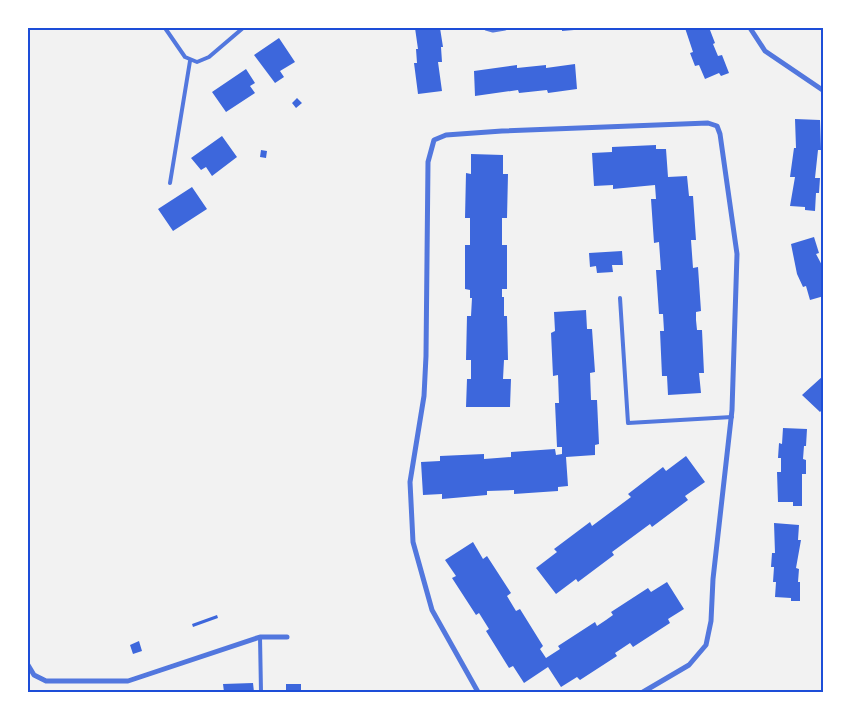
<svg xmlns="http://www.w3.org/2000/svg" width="851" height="720" viewBox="0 0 851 720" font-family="'Work Sans',sans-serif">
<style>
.building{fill:#3d67dc}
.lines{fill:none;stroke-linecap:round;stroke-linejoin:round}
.service{stroke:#5277de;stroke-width:4}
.minor{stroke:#5277de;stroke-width:5}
.neatline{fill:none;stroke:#1d4ed8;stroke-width:2}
</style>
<rect width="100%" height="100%" fill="#f2f2f2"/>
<!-- building -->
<path class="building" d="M 415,28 L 440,28 L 443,47 L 441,47 L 442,62 L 438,62 L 442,91 L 418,94 L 414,63 L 417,63 L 416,49 L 418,49 Z
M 562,28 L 586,28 L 586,29 L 562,31 Z
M 685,28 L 714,28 L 710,30 L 715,43 L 713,44 L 718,56 L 722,55 L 729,73 L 721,76 L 719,73 L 705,79 L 699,65 L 695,66 L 690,53 L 693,52 Z
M 279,38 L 295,62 L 280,71 L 284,77 L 275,83 L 254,55 Z
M 575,64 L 577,89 L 548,93 L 547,90 L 519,93 L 518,90 L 475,96 L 474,71 L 517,65 L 517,68 L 546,65 L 546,68 Z
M 246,69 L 255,83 L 250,86 L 255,93 L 226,112 L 212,92 Z
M 297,98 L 302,103 L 296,108 L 292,103 Z
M 795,119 L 820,120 L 821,150 L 818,150 L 815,178 L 820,178 L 819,193 L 816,193 L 815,211 L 805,210 L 805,207 L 790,206 L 795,177 L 790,177 L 794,148 L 796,148 Z
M 222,136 L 237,157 L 212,176 L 206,167 L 201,170 L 191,158 Z
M 656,145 L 656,149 L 666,149 L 668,177 L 687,176 L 689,196 L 693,196 L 696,240 L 691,240 L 693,268 L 698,267 L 701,311 L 696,312 L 696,320 L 697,330 L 702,330 L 704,373 L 699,373 L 701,393 L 668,395 L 667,376 L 662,376 L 660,331 L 664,331 L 663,314 L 659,314 L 656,270 L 661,270 L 659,242 L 654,243 L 651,199 L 656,199 L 655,185 L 613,189 L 613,185 L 594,186 L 592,153 L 612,152 L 612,147 Z
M 261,150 L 267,151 L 266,158 L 260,157 Z
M 471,154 L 503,155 L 503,174 L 508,174 L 507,218 L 502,218 L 502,245 L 507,245 L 507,289 L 502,289 L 502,297 L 504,297 L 504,316 L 507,316 L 508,360 L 504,360 L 503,379 L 511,379 L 510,407 L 466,407 L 467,379 L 471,379 L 471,360 L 466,360 L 467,316 L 471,316 L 472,298 L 470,298 L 470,290 L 465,289 L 465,245 L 470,245 L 470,218 L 465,218 L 466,173 L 471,174 Z
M 192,187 L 207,209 L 173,231 L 158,209 Z
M 814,237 L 819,253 L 816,254 L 824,269 L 824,296 L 810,300 L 806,286 L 803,287 L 797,274 L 791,244 Z
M 622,251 L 623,265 L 612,265 L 613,272 L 597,273 L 596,266 L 590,267 L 589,253 Z
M 586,310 L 587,329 L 592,329 L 595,372 L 590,373 L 591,400 L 597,400 L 599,444 L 595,445 L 595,455 L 566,457 L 568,486 L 558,487 L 558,491 L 514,494 L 514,490 L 487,491 L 487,495 L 442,499 L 442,494 L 423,495 L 421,462 L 440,461 L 440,456 L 484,454 L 484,459 L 511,457 L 511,452 L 555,449 L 556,455 L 562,454 L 562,447 L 557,447 L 555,403 L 559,403 L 558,375 L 553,376 L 551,333 L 555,331 L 554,312 Z
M 824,371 L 824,408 L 820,412 L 802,395 L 823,376 L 821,374 Z
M 783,428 L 807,429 L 806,446 L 804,446 L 803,459 L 806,460 L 806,474 L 802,474 L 802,506 L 793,506 L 793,502 L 778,502 L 777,472 L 781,472 L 781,458 L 778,458 L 779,443 L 782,444 Z
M 686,456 L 705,482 L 685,496 L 688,500 L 652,527 L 650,524 L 612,552 L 614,555 L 578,582 L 576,579 L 556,594 L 536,568 L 557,552 L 554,549 L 590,522 L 592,526 L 631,497 L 628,494 L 663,467 L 666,471 Z
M 774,523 L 799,525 L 798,540 L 801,540 L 796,568 L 799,569 L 798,582 L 800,582 L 800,601 L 791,601 L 791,598 L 775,597 L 776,582 L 773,582 L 774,567 L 771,567 L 772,553 L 775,553 Z
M 473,542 L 483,559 L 487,556 L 511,593 L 507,596 L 516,611 L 520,609 L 543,646 L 540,649 L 546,658 L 560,649 L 558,646 L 595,622 L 597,626 L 606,620 L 613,615 L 611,612 L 648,588 L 651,592 L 667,582 L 684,609 L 668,619 L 670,623 L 633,647 L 630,643 L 615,653 L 617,656 L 580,680 L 577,677 L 561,687 L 548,667 L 524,683 L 513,666 L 509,668 L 486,631 L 489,629 L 479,613 L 476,615 L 452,578 L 456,576 L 445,560 Z
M 217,615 L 218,618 L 193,627 L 192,624 Z
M 139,641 L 142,651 L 133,654 L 130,645 Z
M 253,683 L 254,692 L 224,692 L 223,684 Z
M 286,684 L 301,684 L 301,692 L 286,692 Z"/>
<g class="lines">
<!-- service -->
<path class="service" d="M 165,28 L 185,57 L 197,62 L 209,57 L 243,28
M 170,183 L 190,61
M 620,298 L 628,423 L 732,417
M 260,637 L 261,692"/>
<!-- minor -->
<path class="minor" d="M 486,28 L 493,30 L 505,28
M 750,28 L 765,51 L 824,91
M 28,665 L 34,675 L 46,681 L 128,681 L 260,637 L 287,637
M 478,692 L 432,610 L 413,542 L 410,482 L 424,396 L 426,356 L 428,162 L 434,140 L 446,135 L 502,131 L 708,123 L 717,126 L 720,134 L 737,254 L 732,410 L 713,579 L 711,621 L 706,645 L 689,665 L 643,692"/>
</g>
<!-- border -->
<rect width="851" height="720" fill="none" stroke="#ffffff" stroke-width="58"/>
<rect x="29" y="29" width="793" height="662" class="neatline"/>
</svg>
